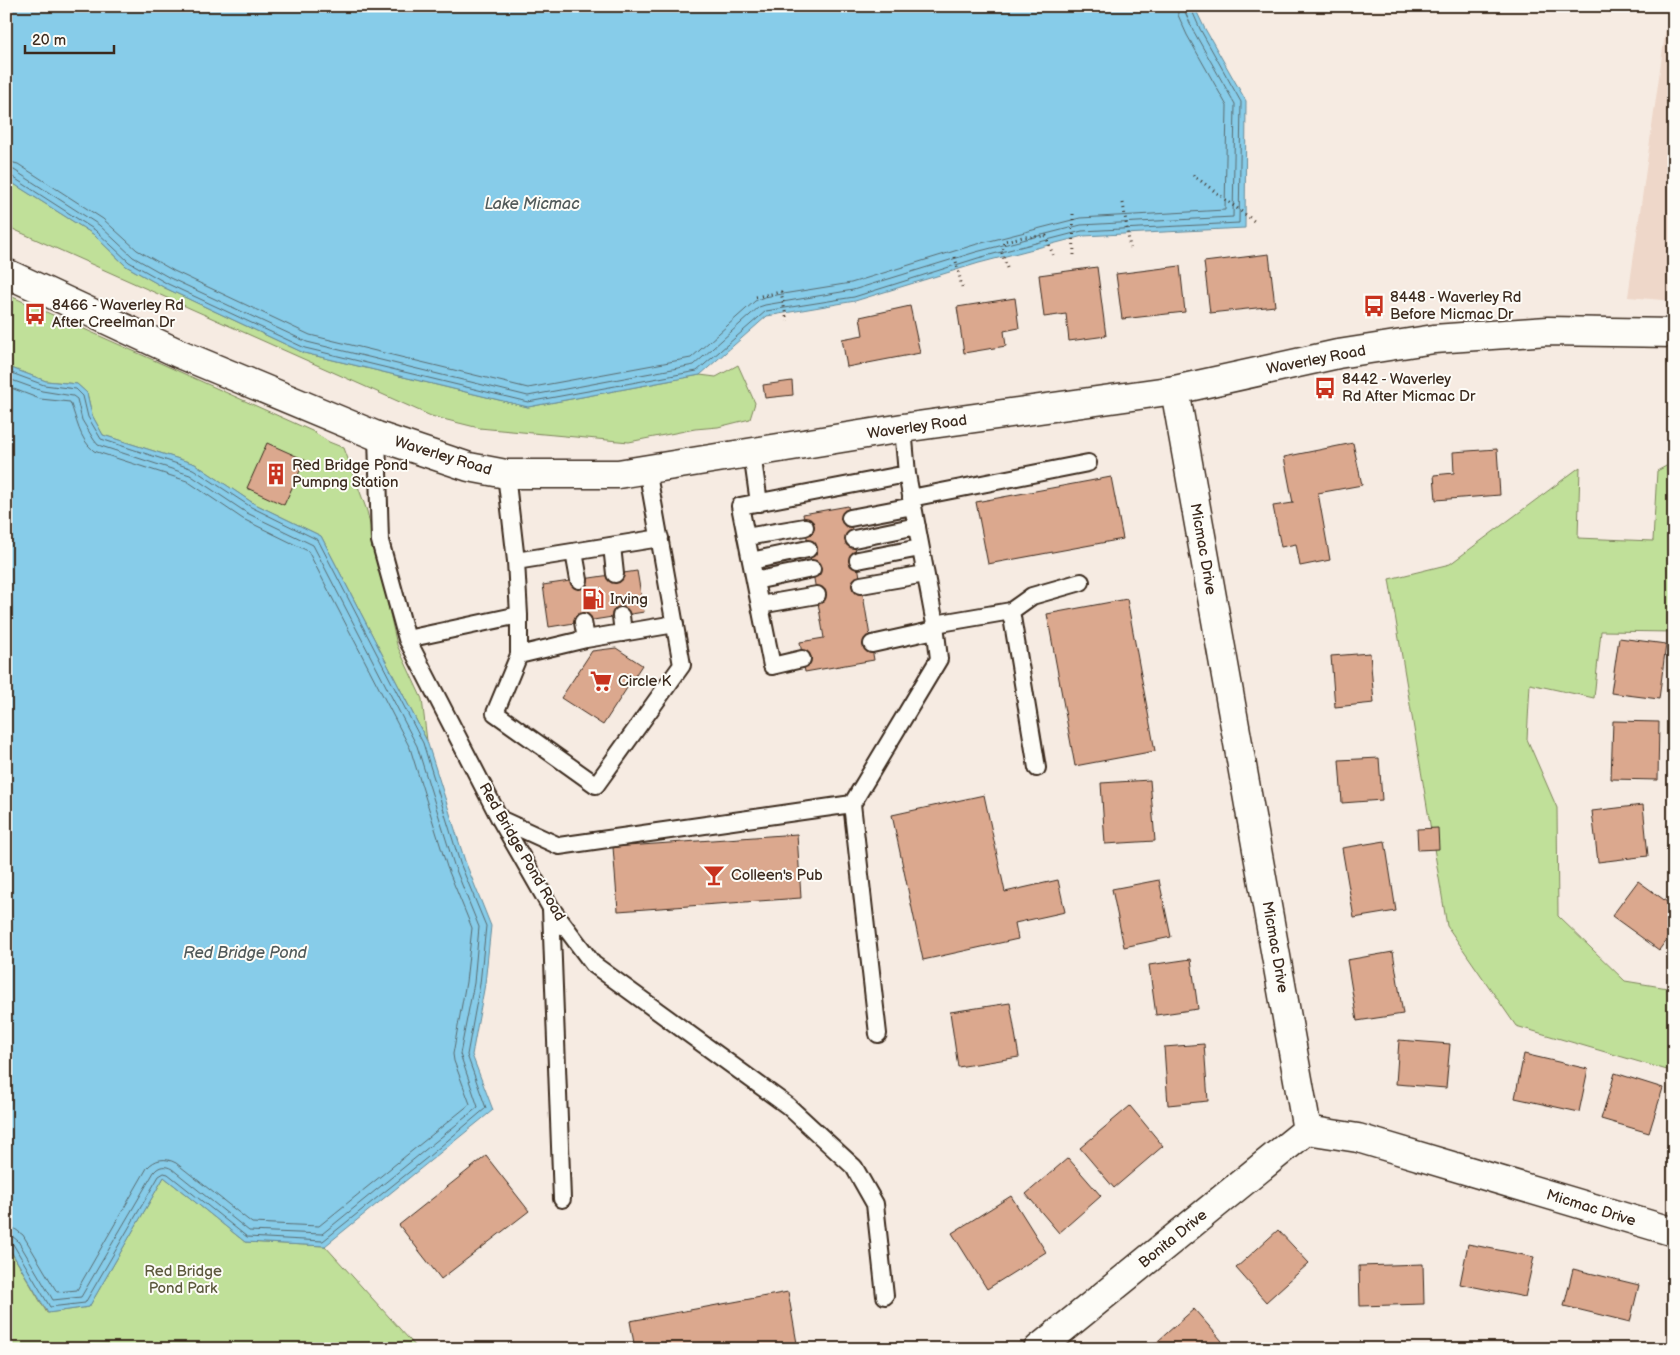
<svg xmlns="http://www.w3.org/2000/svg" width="1680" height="1355" viewBox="0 0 1680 1355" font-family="'Balsamiq Sans',sans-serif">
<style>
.built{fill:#eed7c9}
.green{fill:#c0e099;stroke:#7e855c}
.water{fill:#87cce9;stroke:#698b98}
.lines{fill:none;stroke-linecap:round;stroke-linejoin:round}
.shore{stroke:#596b6f;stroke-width:1}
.building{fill:#dba88e;stroke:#3b2a1e}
.service-casing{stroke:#3b2a1e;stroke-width:20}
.minor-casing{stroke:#3b2a1e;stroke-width:31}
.secondary-casing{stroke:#3b2a1e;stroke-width:31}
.path{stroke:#3b2a1e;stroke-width:3;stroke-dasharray:1 4;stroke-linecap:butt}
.service{stroke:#fdfcf7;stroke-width:16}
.minor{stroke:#fdfcf7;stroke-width:28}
.secondary{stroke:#fdfcf7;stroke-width:28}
.labels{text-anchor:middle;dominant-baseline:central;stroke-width:4;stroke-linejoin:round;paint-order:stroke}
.poi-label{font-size:15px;fill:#3b2a1e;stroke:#fdfcf7;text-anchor:start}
.street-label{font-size:15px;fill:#3b2a1e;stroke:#fdfcf7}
.park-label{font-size:15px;fill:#5c583d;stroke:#fdfcf7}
.water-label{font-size:16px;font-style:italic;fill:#525b5b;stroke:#fdfcf7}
</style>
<rect width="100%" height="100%" fill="#f6ebe2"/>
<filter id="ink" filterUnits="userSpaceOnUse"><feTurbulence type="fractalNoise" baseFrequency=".02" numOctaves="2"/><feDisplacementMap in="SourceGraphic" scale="10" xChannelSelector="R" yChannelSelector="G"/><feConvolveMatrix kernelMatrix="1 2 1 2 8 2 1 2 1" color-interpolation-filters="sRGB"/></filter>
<g filter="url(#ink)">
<!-- built -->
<path class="built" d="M 1669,6 L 1674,6 L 1674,301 L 1628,297 Z"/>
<!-- green -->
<path class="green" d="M 6,179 L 93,234 L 126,266 L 165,288 L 304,353 L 528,407 L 700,375 L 716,377 L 738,365 L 755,403 L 750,419 L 718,427 L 695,429 L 629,442 L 479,428 L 431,416 L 6,226 Z
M 6,294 L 312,431 L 329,442 L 344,448 L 367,511 L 397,645 L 422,699 L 427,741 L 321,536 L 253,503 L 195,464 L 103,435 L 92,415 L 87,393 L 77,384 L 46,381 L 6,366 Z
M 1670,464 L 1674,464 L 1674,632 L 1601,631 L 1594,698 L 1530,684 L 1527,739 L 1557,808 L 1558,916 L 1625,981 L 1674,989 L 1674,1072 L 1516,1026 L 1447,926 L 1389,579 L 1450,564 L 1580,467 L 1578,538 L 1653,541 L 1657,471 Z
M 164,1177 L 245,1242 L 325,1246 L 418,1349 L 6,1349 L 6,1243 L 47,1313 L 89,1307 Z"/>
<!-- water -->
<path class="water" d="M 6,6 L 1194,6 L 1204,27 L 1246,101 L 1245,228 L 1083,236 L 979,263 L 855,301 L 767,316 L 700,375 L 528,407 L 304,353 L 165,288 L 126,266 L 93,234 L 6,179 Z
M 6,366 L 46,381 L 77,384 L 87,393 L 92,415 L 103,435 L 195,464 L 253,503 L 321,536 L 427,741 L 465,861 L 491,926 L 485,984 L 472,1055 L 493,1110 L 325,1246 L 245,1242 L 164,1177 L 89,1307 L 48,1313 L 6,1243 Z"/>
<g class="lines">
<!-- shore -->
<path class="shore" d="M 6,161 L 18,164 L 103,219 L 137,250 L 174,271 L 310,335 L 528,388 L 691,358 L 755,301 L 764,297 L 851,283 L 974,245 L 1080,218 L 1225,210 L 1227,106 L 1187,35 L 1178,15 L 1177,6
M 6,169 L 14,170 L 99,225 L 133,257 L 170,278 L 307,342 L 528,396 L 694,365 L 759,307 L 765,305 L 853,290 L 976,252 L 1081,225 L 1233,217 L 1235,104 L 1194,32 L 1185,12 L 1184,6
M 6,175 L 11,176 L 95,230 L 129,262 L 168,284 L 305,348 L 528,402 L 697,371 L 766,311 L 854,297 L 978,258 L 1082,231 L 1239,223 L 1241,102 L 1200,29 L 1190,6
M 6,371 L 44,385 L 76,389 L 83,396 L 88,417 L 101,439 L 193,469 L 251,507 L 318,540 L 423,743 L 460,863 L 486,926 L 480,984 L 467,1055 L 486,1108 L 428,1157 L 323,1241 L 247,1237 L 168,1174 L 164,1173 L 159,1176 L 85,1303 L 50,1307 L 13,1244 L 6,1242
M 6,378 L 42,391 L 73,396 L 77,399 L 82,420 L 94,440 L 98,445 L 190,475 L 247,513 L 313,545 L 417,746 L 454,865 L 479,927 L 474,983 L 460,1054 L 478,1107 L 322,1234 L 249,1231 L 172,1169 C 165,1165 159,1166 154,1172 L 81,1297 L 53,1300 L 18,1241 L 12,1236 L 6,1235
M 6,386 L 40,399 L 70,402 C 77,419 79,439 94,451 L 187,481 L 243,519 L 308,551 L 410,748 L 447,867 L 472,928 L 466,982 L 453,1054 L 454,1061 L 470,1104 L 319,1226 L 252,1223 L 176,1163 C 165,1157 155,1159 147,1168 L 77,1290 L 57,1292 L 23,1235 L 15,1229 L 6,1228"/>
</g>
<!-- building -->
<path class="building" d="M 1269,254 L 1275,306 L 1210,313 L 1204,262 Z
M 1180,266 L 1185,312 L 1122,319 L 1116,274 Z
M 1097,267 L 1106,336 L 1069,341 L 1066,314 L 1044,317 L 1039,275 Z
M 1015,298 L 1019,328 L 1004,331 L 1006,346 L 964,353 L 957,307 Z
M 910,306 L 920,353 L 847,367 L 842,339 L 863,335 L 860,317 Z
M 792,381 L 793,395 L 765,398 L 763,385 Z
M 267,443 L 305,460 L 284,505 L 247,488 Z
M 1353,443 L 1362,485 L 1318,493 L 1330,560 L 1300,566 L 1296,544 L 1281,547 L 1273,506 L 1293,503 L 1284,457 Z
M 1497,449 L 1500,495 L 1436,500 L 1434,475 L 1454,473 L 1453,452 Z
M 1111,477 L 1123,539 L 988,564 L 976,502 Z
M 848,506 L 874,660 L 805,672 L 800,642 L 824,638 L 803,514 Z
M 637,571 L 644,612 L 549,627 L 543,585 Z
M 1127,599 L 1155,751 L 1075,766 L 1047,614 Z
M 1619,638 L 1666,644 L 1659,699 L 1611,693 Z
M 616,648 L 642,665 L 603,725 L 561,698 L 592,651 Z
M 1370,653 L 1374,703 L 1335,707 L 1331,656 Z
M 1613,721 L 1659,722 L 1658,780 L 1611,779 Z
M 1379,758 L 1382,800 L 1342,803 L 1339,760 Z
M 1150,780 L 1155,841 L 1105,844 L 1101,783 Z
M 984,795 L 1005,892 L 1058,880 L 1065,912 L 1015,923 L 1018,939 L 923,960 L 892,815 Z
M 1643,805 L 1648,856 L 1598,862 L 1592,811 Z
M 1438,828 L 1439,849 L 1418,850 L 1417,829 Z
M 797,834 L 801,898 L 618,911 L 613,847 Z
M 1385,841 L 1396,911 L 1354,918 L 1342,848 Z
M 1159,880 L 1171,937 L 1124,947 L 1112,889 Z
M 1638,881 L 1674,907 L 1674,930 L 1659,950 L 1612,916 Z
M 1393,952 L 1403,1014 L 1357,1021 L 1347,960 Z
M 1191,959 L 1198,1009 L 1156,1015 L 1149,965 Z
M 1010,1003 L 1019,1057 L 958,1067 L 950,1012 Z
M 1399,1040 L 1450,1044 L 1446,1088 L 1396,1084 Z
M 1204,1044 L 1208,1101 L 1168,1105 L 1164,1047 Z
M 1524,1054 L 1588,1069 L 1579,1112 L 1515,1098 Z
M 1615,1073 L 1663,1088 L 1649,1133 L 1601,1119 Z
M 1130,1106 L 1163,1146 L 1114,1188 L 1080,1148 Z
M 486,1156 L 529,1211 L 441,1279 L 399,1225 Z
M 1068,1158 L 1101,1196 L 1059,1233 L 1026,1194 Z
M 1011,1196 L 1046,1252 L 987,1289 L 952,1233 Z
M 1278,1230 L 1309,1263 L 1266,1302 L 1236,1268 Z
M 1468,1244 L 1534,1257 L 1525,1297 L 1460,1284 Z
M 1423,1264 L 1424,1304 L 1360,1306 L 1359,1266 Z
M 1573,1269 L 1639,1285 L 1630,1322 L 1564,1306 Z
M 788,1292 L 798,1349 L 635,1349 L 630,1321 Z
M 1194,1309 L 1222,1341 L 1213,1349 L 1149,1349 Z"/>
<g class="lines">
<!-- service casing -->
<g class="service-casing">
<path id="service" d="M 377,436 L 380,541 L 407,639 L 500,819 L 551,908 L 593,964 L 788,1106 L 854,1167 L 875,1204 L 885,1296
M 752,453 L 759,503
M 506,474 L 516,561 L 519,615
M 911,498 L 1088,463
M 850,518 L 913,506
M 746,537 L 805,527
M 854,539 L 917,526
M 612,546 L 615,574
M 574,552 L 579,580
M 858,560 L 920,548
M 516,561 L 660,538
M 751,561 L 808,549
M 755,581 L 812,569
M 861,585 L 925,574
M 760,605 L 817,595
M 1011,611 L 1032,596 L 1081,582
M 621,616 L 623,633
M 583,622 L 586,639
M 935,624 L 1011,611 L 1037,768
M 407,639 L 519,615 L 519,655 L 495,713 L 596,785 L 682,665 L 647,469
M 872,644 L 935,630
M 519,655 L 586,639 L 675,624
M 802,659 L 772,666 L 740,506 L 907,474
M 852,804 L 878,1034
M 500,819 L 559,846 L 852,804 L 939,659 L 935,624 L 907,474 L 903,428
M 551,908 L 562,1199"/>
</g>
<!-- minor casing -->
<g class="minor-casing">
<path id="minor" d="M 1175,390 L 1307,1130 L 1358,1138 L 1674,1232
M 1038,1349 L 1307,1130"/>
</g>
<!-- secondary casing -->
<g class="secondary-casing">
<path id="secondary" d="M 6,273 L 178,353 L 377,436 L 469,467 L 506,474 L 618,474 L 903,428 L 1175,390 L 1338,354 L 1434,339 L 1548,331 L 1674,333"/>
</g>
<!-- path -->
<path class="path" d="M 1193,175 L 1254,221
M 1123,203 L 1130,248
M 1073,214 L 1074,256
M 955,257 L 962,287
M 1007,268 L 1002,253 L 1004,241 L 1023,237 L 1046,236 L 1053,255
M 756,297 L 781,292 L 787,321"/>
<!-- service -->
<use href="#service" class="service"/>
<!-- minor -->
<use href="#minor" class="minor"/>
<!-- secondary -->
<use href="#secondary" class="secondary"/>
</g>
</g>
<!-- icons -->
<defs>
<g id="bus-bare" transform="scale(1.725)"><path d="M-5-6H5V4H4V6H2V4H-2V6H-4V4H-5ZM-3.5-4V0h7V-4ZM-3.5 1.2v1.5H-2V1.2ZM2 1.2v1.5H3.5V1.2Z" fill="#c8321e" stroke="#fdfcf7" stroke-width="2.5" paint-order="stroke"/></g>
<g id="building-bare" transform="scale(1.725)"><path d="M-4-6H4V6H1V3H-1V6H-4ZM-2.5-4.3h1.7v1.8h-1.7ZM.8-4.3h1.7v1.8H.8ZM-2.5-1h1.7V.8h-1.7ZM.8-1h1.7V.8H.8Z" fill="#c8321e" stroke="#fdfcf7" stroke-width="2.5" paint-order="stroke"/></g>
<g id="fuel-bare" transform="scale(1.725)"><path d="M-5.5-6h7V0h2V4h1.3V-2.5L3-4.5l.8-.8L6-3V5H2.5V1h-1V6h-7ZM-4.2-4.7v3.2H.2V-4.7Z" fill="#c8321e" stroke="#fdfcf7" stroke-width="2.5" paint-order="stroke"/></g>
<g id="supermarket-bare" transform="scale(1.725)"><path d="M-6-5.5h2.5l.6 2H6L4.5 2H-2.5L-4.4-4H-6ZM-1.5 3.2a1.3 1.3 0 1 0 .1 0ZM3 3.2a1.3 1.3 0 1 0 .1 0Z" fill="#c8321e" stroke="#fdfcf7" stroke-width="2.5" paint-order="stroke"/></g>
<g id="bar-bare" transform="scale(1.725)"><path d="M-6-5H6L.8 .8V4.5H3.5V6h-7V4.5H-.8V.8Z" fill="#c8321e" stroke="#fdfcf7" stroke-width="2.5" paint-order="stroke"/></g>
</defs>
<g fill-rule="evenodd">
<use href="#bus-bare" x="1374" y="306"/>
<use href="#bus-bare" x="35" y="314"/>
<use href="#bus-bare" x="1325" y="388"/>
<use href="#building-bare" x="276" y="474"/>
<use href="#fuel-bare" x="593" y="599"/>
<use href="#supermarket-bare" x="601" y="681"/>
<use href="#bar-bare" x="714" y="875"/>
</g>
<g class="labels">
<!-- poi labels -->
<g class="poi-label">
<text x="1390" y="297">8448 - Waverley Rd<tspan x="1390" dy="17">Before Micmac Dr</tspan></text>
<text x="52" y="305">8466 - Waverley Rd<tspan x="52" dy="17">After Creelman Dr</tspan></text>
<text x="1342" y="379">8442 - Waverley<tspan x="1342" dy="17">Rd After Micmac Dr</tspan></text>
<text x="292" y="465">Red Bridge Pond<tspan x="292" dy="17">Pumpng Station</tspan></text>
<text x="610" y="599">Irving</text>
<text x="618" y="681">Circle K</text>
<text x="731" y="875">Colleen's Pub</text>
</g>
<!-- street labels -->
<g class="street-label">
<text transform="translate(1316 360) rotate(-11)">Waverley Road</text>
<text transform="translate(917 427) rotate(-8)">Waverley Road</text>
<text transform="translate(443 456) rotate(17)">Waverley Road</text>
<text transform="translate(1203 549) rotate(80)">Micmac Drive</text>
<text transform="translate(522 852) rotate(60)">Red Bridge Pond Road</text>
<text transform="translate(1275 947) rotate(80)">Micmac Drive</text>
<text transform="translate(1591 1208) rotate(17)">Micmac Drive</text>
<text transform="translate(1173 1239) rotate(-39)">Bonita Drive</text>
</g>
<!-- park labels -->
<g class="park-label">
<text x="183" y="1271">Red Bridge<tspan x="183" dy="17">Pond Park</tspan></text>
</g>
<!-- water labels -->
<g class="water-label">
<text x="532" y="204">Lake Micmac</text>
<text x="245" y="953">Red Bridge Pond</text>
</g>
</g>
<!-- margin -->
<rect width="1680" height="1355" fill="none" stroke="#fdfcf7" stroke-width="25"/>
<rect x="12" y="12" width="1655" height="1330" fill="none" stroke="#3b2a1e" stroke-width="2" filter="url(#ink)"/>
<!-- scale -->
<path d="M25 45v8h89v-8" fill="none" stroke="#3b2a1e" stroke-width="2.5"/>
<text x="32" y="45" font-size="15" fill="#3b2a1e" stroke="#fdfcf7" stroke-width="4" paint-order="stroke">20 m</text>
</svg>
